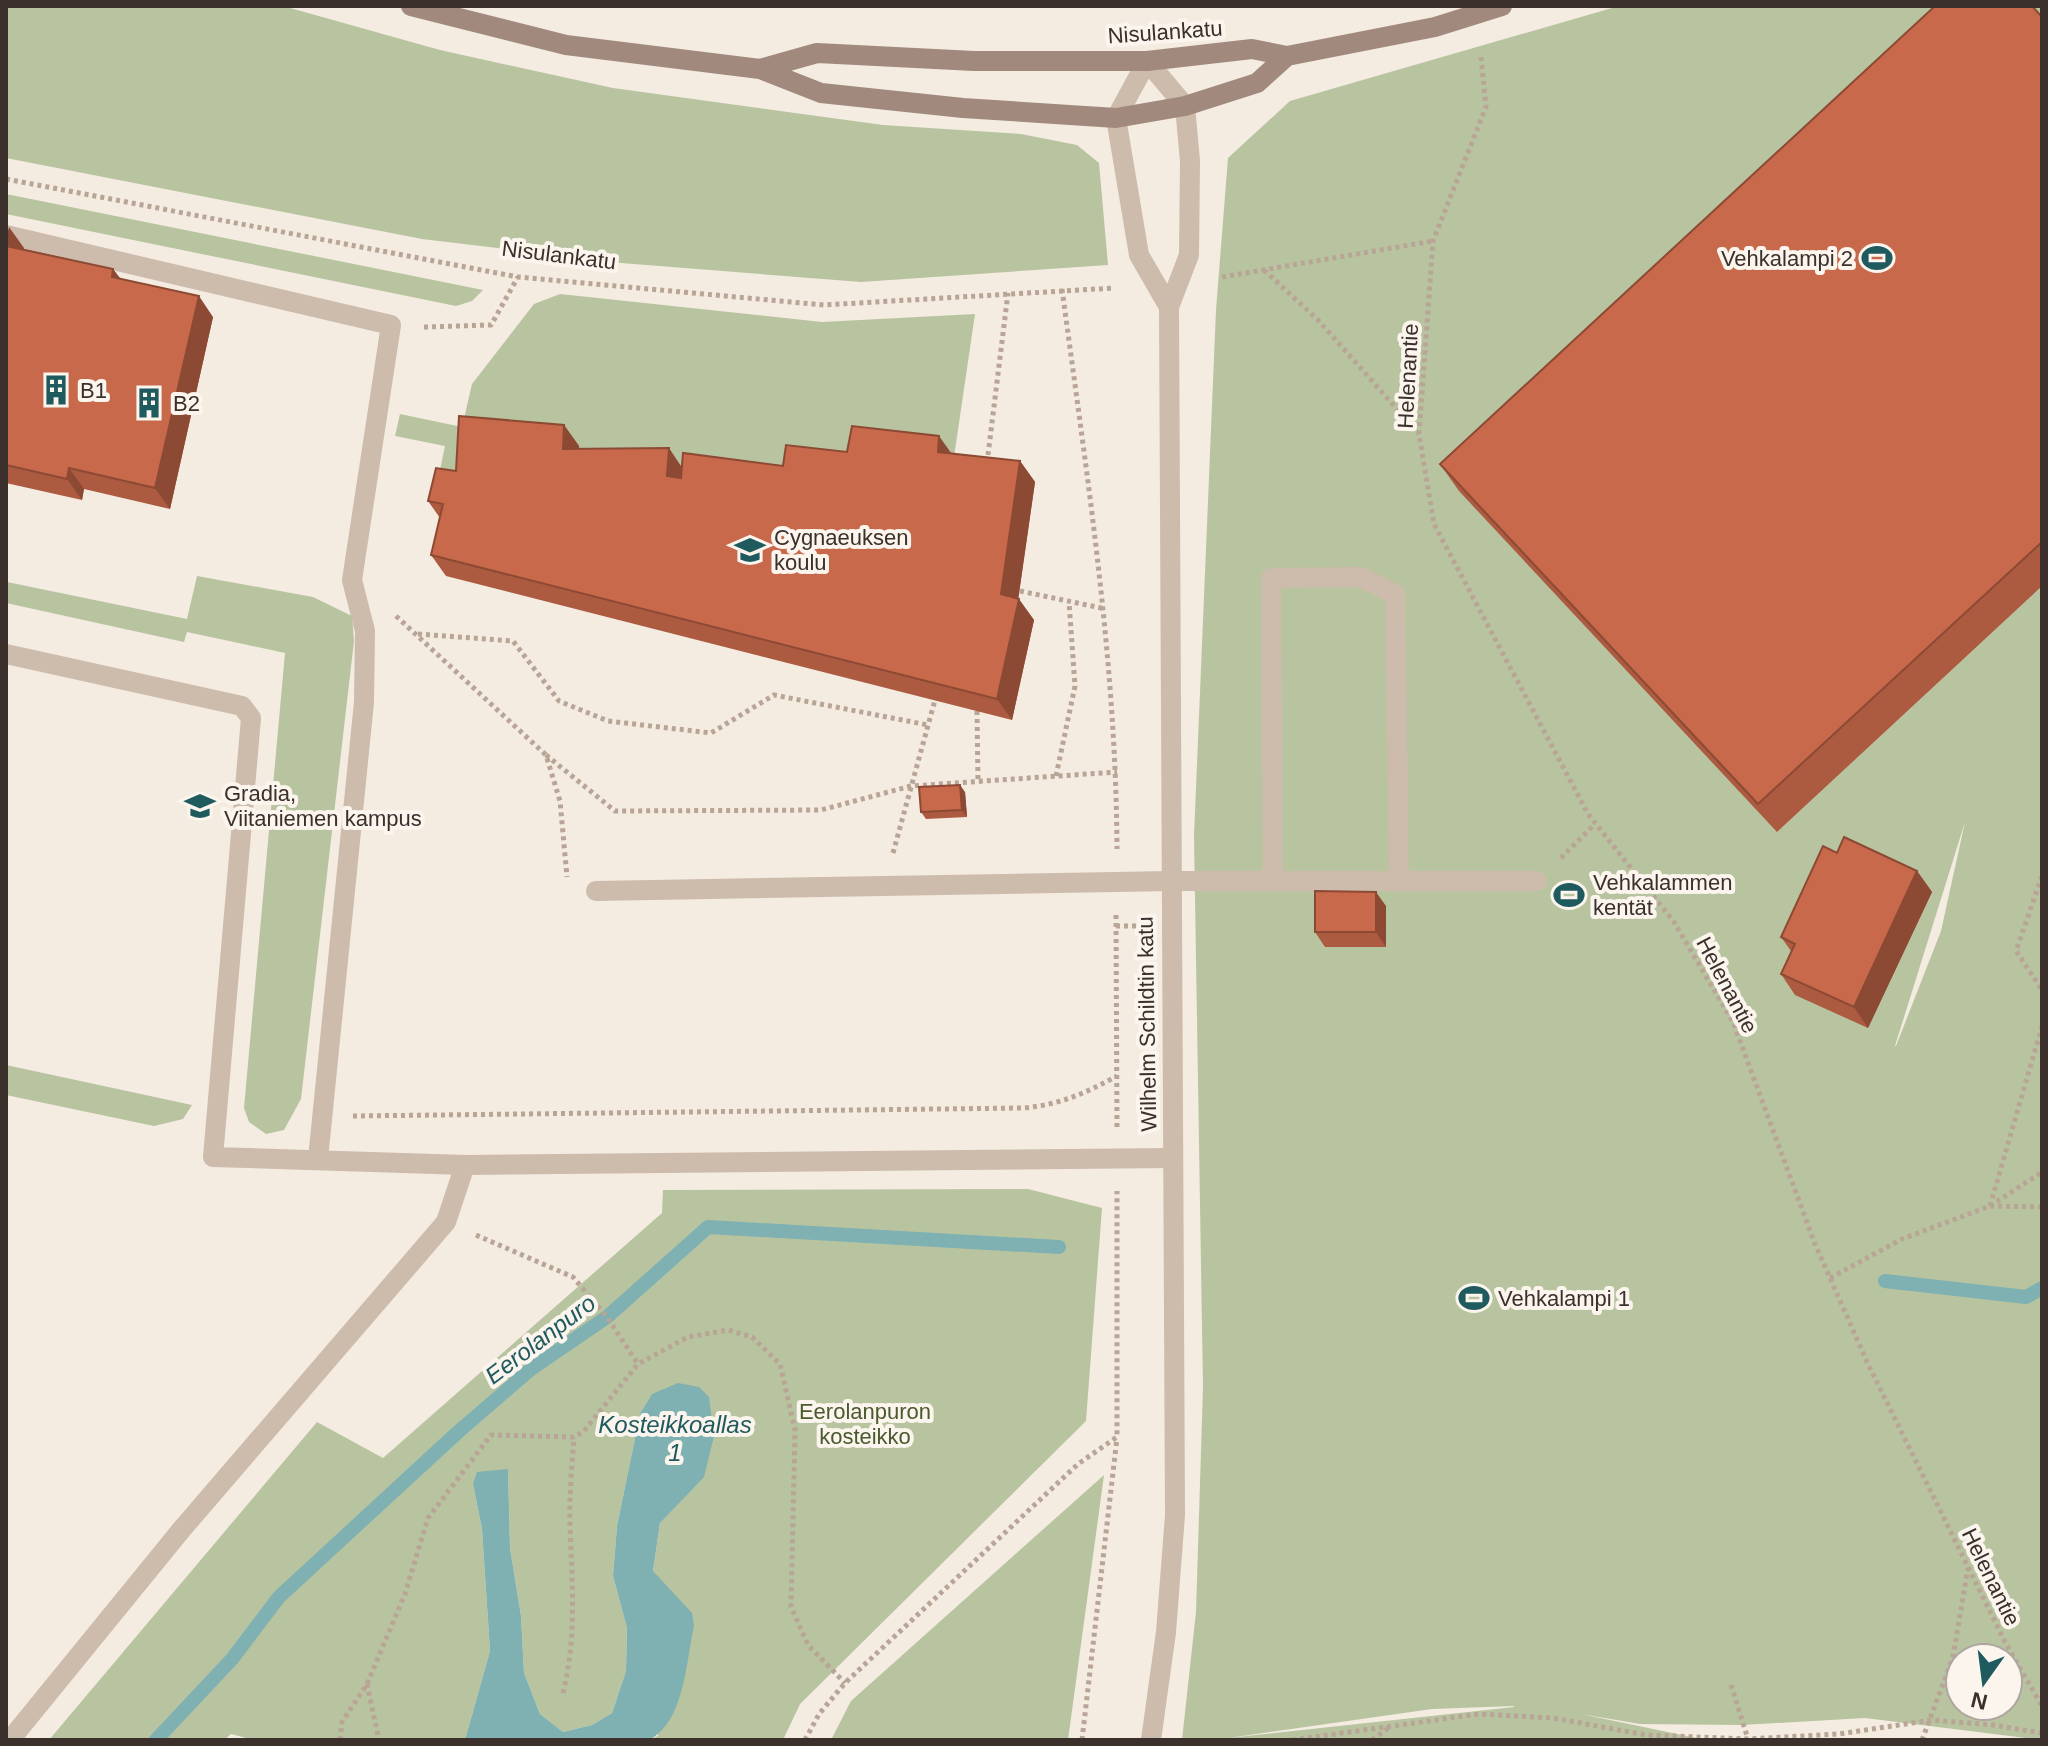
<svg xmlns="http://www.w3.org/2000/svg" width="2048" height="1746" viewBox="0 0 2048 1746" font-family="Arial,sans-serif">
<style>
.green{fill:#b8c4a0;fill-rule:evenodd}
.water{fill:#7fb0b2}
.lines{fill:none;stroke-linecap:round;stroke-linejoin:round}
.stream{stroke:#7fb0b2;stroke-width:14}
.path{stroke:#b9a596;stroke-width:5;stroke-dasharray:4 4;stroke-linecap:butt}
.service{stroke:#cdbbac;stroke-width:20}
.tertiary{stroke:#cdbbac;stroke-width:20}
.secondary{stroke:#a18a7d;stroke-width:20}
.wall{fill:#ac5a40}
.shaded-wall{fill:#8c4a34}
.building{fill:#c8694b;stroke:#8c4a34;stroke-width:2}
.labels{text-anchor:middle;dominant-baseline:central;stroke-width:8;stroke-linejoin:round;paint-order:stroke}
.street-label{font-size:22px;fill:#3b302b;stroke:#fbf5ee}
.poi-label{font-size:22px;fill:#3b302b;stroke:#fbf5ee;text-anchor:start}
.park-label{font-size:22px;fill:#4a5a2e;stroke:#fbf5ee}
.water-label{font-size:24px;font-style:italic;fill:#1f5a5e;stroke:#fbf5ee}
</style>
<rect width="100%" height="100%" fill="#f4ebe1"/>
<!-- green -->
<path class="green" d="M 6,6 L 283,6 L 440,50 L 613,88 L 883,125 L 1021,134 L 1077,145 L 1099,163 L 1108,265 L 861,282 L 621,263 L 422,239 L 6,158 Z
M 1619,6 L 2042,6 L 2042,1740 L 1865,1718 L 1742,1725 L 1640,1724 L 1581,1714 L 1706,1740 L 1182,1740 L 1196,1612 L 1203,1387 L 1194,836 L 1216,310 L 1228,158 L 1290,101 ZM 1965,822 L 1941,931 L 1896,1046 L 1895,1046 ZM 1960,1658 L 2008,1658 L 2008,1706 L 1960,1706 ZM 1514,1706 L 1514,1707 L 1228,1738 L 1432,1709 Z
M 6,194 L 483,290 L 472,301 L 456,306 L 6,214 Z
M 560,294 L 822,322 L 975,314 L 954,457 L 862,473 L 578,470 L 578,446 L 470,492 L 434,499 L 445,446 L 395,436 L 400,414 L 462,427 L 472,384 L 534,304 Z
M 197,576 L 313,597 L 352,616 L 354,641 L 301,1099 L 284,1130 L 266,1134 L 249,1122 L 244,1108 L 285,653 L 187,632 L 184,642 L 6,603 L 7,582 L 187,619 Z
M 6,1065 L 192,1105 L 183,1119 L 154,1126 L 6,1095 Z
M 1028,1189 L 1102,1208 L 1086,1421 L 800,1704 L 783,1740 L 649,1740 L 658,1736 L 653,1571 L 660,1523 L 675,1506 L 640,1414 L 617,1526 L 613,1576 L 627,1628 L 626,1671 L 612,1713 L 592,1725 L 563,1732 L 540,1714 L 524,1673 L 521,1616 L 510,1548 L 508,1469 L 473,1484 L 482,1529 L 490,1651 L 465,1740 L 254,1740 L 231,1734 L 224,1740 L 49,1740 L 317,1422 L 383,1458 L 662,1213 L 663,1190 Z
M 1104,1475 L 1068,1740 L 831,1740 L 851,1701 Z"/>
<!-- water -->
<path class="water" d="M 678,1383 L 699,1387 L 709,1397 L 714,1436 L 704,1477 L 660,1523 L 653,1571 L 692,1613 L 694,1626 C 686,1660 685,1722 649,1740 L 465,1740 L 490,1651 L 482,1529 L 473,1484 L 477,1472 L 508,1469 L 510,1548 L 521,1616 L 524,1673 L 540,1714 L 563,1732 L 592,1725 L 612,1713 L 626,1671 L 627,1628 L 613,1576 L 617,1526 L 640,1414 L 652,1394 Z"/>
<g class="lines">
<!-- stream -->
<path class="stream" d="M 1885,1281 L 2026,1297 L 2042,1288
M 156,1740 L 232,1659 L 279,1597 L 458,1432 L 531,1369 L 607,1317 L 708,1227 L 1059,1247"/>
<!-- path -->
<path class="path" d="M 1481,57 L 1486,107 L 1433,241 L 1419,434 L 1434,524 L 1588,814 L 1674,922 L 1733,1022 L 1815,1244 L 1868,1364 L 2006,1644 L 2042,1706
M 6,179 L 518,277 L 824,305 L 1114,288
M 1264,270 L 1318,320 L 1419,434
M 1222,277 L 1433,241
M 1062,289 C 1087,476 1116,660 1117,849
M 424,327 L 491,325 L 518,277
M 987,463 L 1008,293
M 1020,591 L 1106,609
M 396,616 L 546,755 L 560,801 L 567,877
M 418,634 L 513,641 L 559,701 L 608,721 L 711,733 L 774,695 L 928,725
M 977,711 L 978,782
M 546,755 L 615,811 L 821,810 L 911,786 L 1117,772
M 1056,776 L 1075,686 L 1069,602
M 893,853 L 935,700
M 1561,858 L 1595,824
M 2042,876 L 2016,951 L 2042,990
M 1116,915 L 1117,1129
M 1116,926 L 1142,926
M 353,1116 L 1023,1108 C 1059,1105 1086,1093 1117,1076
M 1990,1206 L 2042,1026
M 1990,1206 L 2042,1172
M 476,1235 L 573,1277 L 607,1317 L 638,1364
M 1830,1278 L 1902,1239 L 1990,1206 L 2042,1207
M 367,1684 L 379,1740
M 1731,1685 L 1748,1739
M 563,1693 C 577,1636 572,1583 570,1525 C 569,1496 572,1466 574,1437
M 340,1740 L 342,1722 L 367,1684 L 405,1594 L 428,1518 L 491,1435 L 574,1437 L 583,1432 L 638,1364 L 688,1337 L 728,1330 L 752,1337 L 780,1364 L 795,1430 L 791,1607 L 808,1645 L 845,1683
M 805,1740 L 819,1714 L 845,1683 L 1078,1464 L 1117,1437 L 1117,1191
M 1082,1740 L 1117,1438
M 1292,1740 L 1479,1714 L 1553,1718 L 1646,1735 L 1748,1739 L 1839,1734 L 1932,1720 L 1993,1725 L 2042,1733
M 1372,1740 L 1391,1726
M 1922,1740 L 1953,1657 L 1968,1568"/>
<!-- service -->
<path class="service" d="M 6,235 L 391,325 L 352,580 L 365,631 L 364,702 L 318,1159
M 6,654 L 242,706 L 251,718 L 213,1157 L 465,1165 L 446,1222 L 182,1529 L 10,1740
M 1273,881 L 1271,578 L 1361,577 L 1395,594 L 1399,881
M 596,891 L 1170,881 L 1537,881
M 465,1165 L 1173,1158"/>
<!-- tertiary -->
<path class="tertiary" d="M 1151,1740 L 1166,1632 L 1175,1515 L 1169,307 L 1189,255 L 1190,161 L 1185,106 L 1147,61 L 1116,118 L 1139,255 L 1169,307"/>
<!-- secondary -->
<path class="secondary" d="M 411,6 L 566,45 L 760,69 L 821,93 L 963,108 L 1116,118 L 1185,106 L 1257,83 L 1287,56
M 760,69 L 817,53 L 974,61 L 1147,61 L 1252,49 L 1287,56 L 1435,27 L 1502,6"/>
</g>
<!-- wall -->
<path class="wall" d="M 2042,17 L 2042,586 L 1777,832 L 1459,491 L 1440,464 Z
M 6,227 L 24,249 L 113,269 L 120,278 L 213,317 L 170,509 L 84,489 L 82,500 L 6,483 Z
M 564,425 L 579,446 L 579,449 L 682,467 L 783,466 L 847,452 L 951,454 L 1020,461 L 1035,482 L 1018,599 L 1034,620 L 1012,720 L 446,576 L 431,555 L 440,518 L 428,501 L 456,471 Z
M 965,792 L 967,817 L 926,819 L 921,812 Z
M 1837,853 L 1917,871 L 1932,892 L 1868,1028 L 1795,995 L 1781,974 L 1791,951 L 1781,937 Z
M 1386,906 L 1386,947 L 1325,947 L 1315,932 Z"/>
<!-- shaded-wall -->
<path class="shaded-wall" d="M 9,227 L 24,248 L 19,266 L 6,247 L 6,240 Z
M 113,269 L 128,290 L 112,277 Z
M 199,296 L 213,317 L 170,509 L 155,488 Z
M 564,425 L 579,446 L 578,470 L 563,449 Z
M 939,436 L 954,457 L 938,452 Z
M 669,448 L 683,469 L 682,497 L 667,476 Z
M 1020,461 L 1035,482 L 1017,608 L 1019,599 L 1034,620 L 1012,720 L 997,699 L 1001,594 Z
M 69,468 L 84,489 L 82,500 L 67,479 Z
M 960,785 L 965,792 L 967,817 L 962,810 Z
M 1917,871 L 1932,892 L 1868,1028 L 1854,1007 Z
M 1376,892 L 1386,906 L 1386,947 L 1376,932 Z"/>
<!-- building -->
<path class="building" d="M 1935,6 L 2032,6 L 2042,17 L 2042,542 L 1758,804 L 1440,464 Z
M 6,246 L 113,269 L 112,277 L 199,296 L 155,488 L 69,468 L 67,479 L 6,465 Z
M 459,416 L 564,425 L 563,449 L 669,448 L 667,476 L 681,478 L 683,453 L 783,466 L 786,445 L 847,452 L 852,426 L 939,436 L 938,452 L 1020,461 L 1001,594 L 1019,599 L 997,699 L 431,555 L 443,504 L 428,501 L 436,468 L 456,471 Z
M 960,785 L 962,810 L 921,812 L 919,787 Z
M 1844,837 L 1917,871 L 1854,1007 L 1781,974 L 1795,944 L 1781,937 L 1823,846 L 1837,853 Z
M 1315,891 L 1376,892 L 1376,932 L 1315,932 Z"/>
<!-- icons -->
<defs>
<g id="stadium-bare" transform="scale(2.4)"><path d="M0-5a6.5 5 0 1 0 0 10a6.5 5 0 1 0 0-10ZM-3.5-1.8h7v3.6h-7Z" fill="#1f5a5e" stroke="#fbf5ee" stroke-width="2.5" paint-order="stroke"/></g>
<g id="building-bare" transform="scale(2.4)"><path d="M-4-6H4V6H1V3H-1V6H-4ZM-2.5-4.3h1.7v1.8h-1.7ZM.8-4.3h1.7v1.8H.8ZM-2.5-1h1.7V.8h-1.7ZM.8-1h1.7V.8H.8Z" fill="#1f5a5e" stroke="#fbf5ee" stroke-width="2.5" paint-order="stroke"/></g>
<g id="school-bare" transform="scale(2.4)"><path d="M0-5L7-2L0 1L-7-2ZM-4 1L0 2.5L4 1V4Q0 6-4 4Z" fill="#1f5a5e" stroke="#fbf5ee" stroke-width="2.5" paint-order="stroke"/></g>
<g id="university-bare" transform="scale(2.4)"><path d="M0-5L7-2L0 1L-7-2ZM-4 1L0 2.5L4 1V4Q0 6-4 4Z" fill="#1f5a5e" stroke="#fbf5ee" stroke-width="2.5" paint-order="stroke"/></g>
</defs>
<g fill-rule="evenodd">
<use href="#stadium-bare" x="1877" y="258"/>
<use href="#building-bare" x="56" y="390"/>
<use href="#building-bare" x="149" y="403"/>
<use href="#school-bare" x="750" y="550"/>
<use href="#university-bare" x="200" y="806"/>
<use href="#stadium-bare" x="1569" y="895"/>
<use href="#stadium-bare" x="1474" y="1298"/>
</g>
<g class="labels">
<!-- street labels -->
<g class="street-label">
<text transform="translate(1165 32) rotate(-4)">Nisulankatu</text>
<text transform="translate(559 255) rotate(7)">Nisulankatu</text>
<text transform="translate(1408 376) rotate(-87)">Helenantie</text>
<text transform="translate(1727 985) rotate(62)">Helenantie</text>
<text transform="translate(1147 1024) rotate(-91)">Wilhelm Schildtin katu</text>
<text transform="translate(1991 1577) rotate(64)">Helenantie</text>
</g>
<!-- poi labels -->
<g class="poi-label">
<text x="1853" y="258" text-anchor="end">Vehkalampi 2</text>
<text x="80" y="390">B1</text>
<text x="173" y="403">B2</text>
<text x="774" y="537">Cygnaeuksen<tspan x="774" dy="25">koulu</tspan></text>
<text x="224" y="793">Gradia,<tspan x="224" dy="25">Viitaniemen kampus</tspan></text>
<text x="1593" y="882">Vehkalammen<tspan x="1593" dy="25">kentät</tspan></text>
<text x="1498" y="1298">Vehkalampi 1</text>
</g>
<!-- park labels -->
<g class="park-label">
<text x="865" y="1411">Eerolanpuron<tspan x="865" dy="25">kosteikko</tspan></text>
</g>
<!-- water labels -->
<g class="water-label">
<text transform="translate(540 1339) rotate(-37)">Eerolanpuro</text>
<text x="675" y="1424">Kosteikkoallas<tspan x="675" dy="28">1</tspan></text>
</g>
</g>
<!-- border -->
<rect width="2048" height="1746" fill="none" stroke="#3b302b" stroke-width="16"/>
<!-- north arrow -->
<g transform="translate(1984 1682) rotate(194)"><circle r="38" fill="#fbf5ee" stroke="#aea6a0" stroke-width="2"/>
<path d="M0-6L14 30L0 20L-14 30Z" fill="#1f5a5e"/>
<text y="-12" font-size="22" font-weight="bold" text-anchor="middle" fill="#3b302b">N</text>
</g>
</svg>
